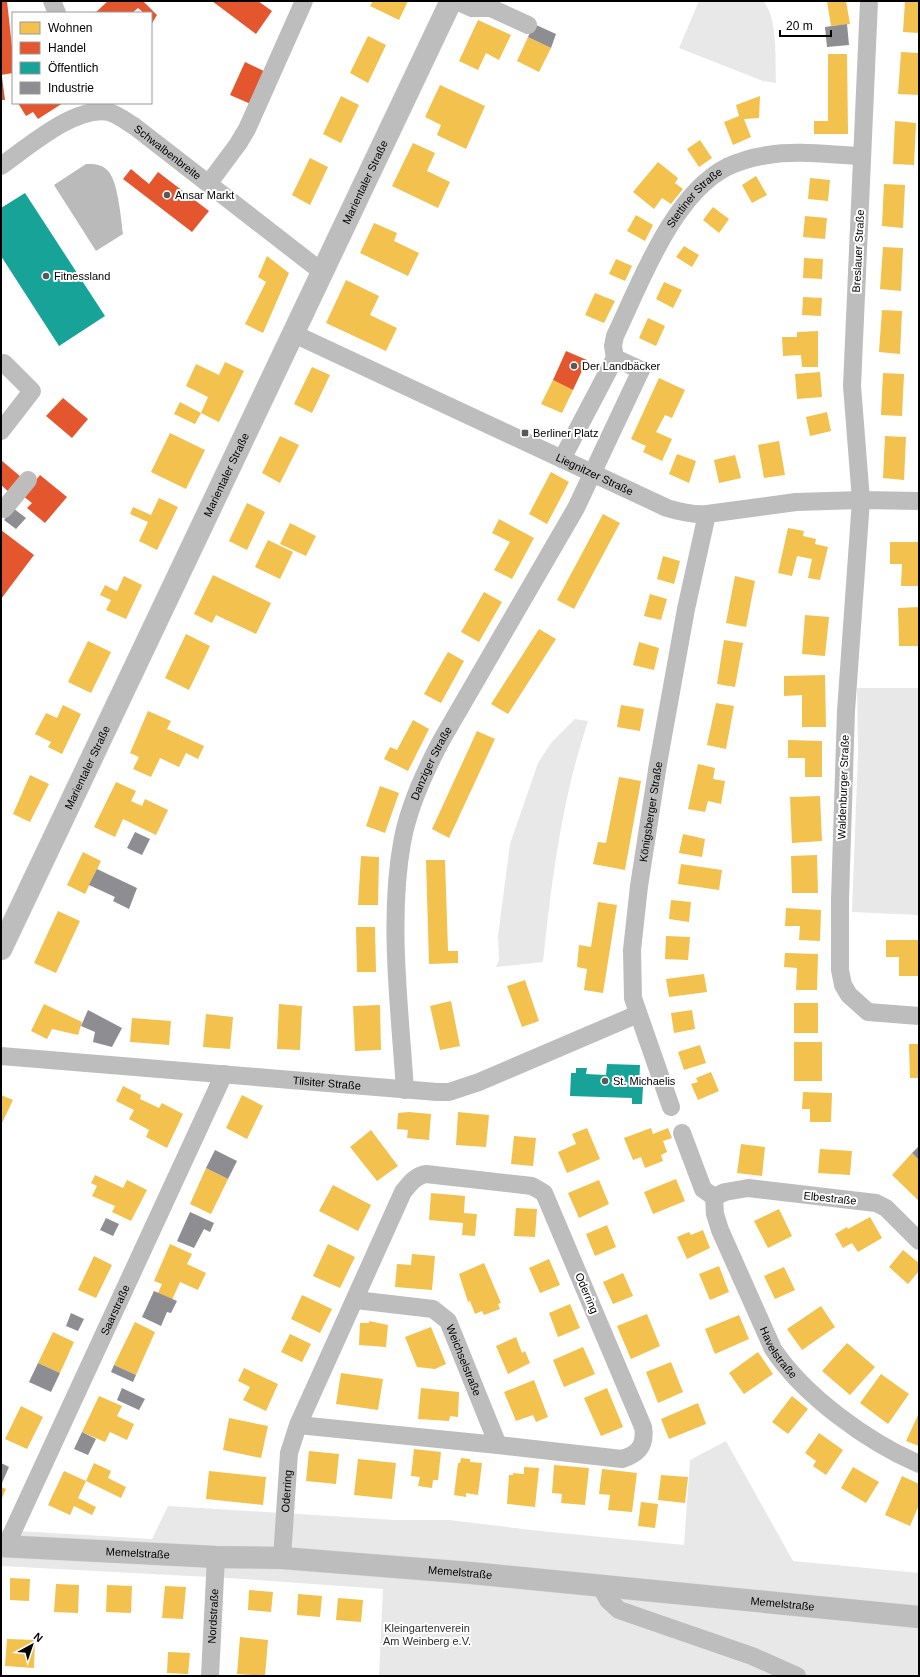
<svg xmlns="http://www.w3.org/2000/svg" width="920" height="1677" viewBox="0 0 920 1677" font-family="Helvetica,sans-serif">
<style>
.green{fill:#e8e8e8}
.water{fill:#bababa}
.homes{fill:#f2c14e}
.shops{fill:#e4572e}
.public{fill:#17a398}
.industry{fill:#8d8d92}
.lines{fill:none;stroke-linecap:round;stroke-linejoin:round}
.major-casing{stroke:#dbdbdb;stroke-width:23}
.minor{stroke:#bdbdbd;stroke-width:18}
.major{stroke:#bdbdbd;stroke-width:22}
.poi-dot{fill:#595959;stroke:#fff;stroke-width:1.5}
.labels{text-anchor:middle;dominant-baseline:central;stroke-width:4;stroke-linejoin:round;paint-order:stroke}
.street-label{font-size:11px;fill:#000;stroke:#fff}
.poi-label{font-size:11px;fill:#000;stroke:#fff;text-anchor:start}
.park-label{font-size:11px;fill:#2d2d2d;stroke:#fff}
</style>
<rect width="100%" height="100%" fill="#fff"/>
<!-- green -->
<path class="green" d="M 699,1 L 763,1 C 778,16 775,62 776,83 L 763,81 L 679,48 Z
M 857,688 L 919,688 L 919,915 L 852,912 L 858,753 Z
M 575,719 L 588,721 C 581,744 574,766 569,789 C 556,846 549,904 543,962 L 496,967 L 499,960 L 498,936 L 510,844 L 538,763 L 551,743 Z
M 726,1441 L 793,1561 L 919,1573 L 919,1676 L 379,1676 L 383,1589 L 228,1578 L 1,1566 L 1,1530 L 152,1539 L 168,1506 L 395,1520 L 449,1520 L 540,1531 L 684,1545 L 690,1460 Z"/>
<!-- water -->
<path class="water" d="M 86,164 C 94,164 101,164 107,170 C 118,179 121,219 123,234 L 96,251 L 54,185 Z"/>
<!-- homes -->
<path class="homes" d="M 373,1 L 408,1 L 399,20 L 370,6 Z
M 827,1 L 846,1 L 850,24 L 831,26 Z
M 905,1 L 919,1 L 919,33 L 903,32 Z
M 478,20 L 511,35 L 499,60 L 486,53 L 478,70 L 459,61 Z
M 368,36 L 386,45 L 368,83 L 350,73 Z
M 528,37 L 551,48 L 539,72 L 517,61 Z
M 901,52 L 919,53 L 919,95 L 898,94 Z
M 828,54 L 847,54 L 848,134 L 814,134 L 814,121 L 828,121 Z
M 440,85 L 485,106 L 466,149 L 437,135 L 441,125 L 425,117 Z
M 341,96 L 359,105 L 341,143 L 323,134 Z
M 760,96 L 759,118 L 744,119 L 751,137 L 733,145 L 724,122 L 739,116 L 736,105 Z
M 895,121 L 916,123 L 914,165 L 893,164 Z
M 700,140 L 712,158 L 699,167 L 687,149 Z
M 413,143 L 435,153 L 427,171 L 450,182 L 438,208 L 392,186 Z
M 310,158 L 328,167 L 310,205 L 292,195 Z
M 658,162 L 678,178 L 675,183 L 683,189 L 671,204 L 662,198 L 654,209 L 633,192 Z
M 756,176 L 767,195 L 752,203 L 742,185 Z
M 810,178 L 830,180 L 828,201 L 808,199 Z
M 884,184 L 905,185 L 903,228 L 882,226 Z
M 713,207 L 729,219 L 719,233 L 703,220 Z
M 636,215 L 653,225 L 645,241 L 627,231 Z
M 805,216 L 827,218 L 825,239 L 803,237 Z
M 374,223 L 397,233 L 394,241 L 419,253 L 408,276 L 360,253 Z
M 684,246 L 699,255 L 692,267 L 676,257 Z
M 883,247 L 903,248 L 901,291 L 880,289 Z
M 267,256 L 289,273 L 263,333 L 245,324 L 266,282 L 258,277 Z
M 804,258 L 823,259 L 822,279 L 803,278 Z
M 616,259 L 632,266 L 625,281 L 609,274 Z
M 346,280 L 379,296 L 370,315 L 397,328 L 386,351 L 326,323 Z
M 664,282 L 682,290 L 673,308 L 656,299 Z
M 595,293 L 615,301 L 604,323 L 585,315 Z
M 803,297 L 822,298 L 821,316 L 802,315 Z
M 882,310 L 902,311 L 900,354 L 879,352 Z
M 648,318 L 665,326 L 656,346 L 639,338 Z
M 818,331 L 818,367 L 802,367 L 801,355 L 783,356 L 782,337 L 797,337 L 797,332 Z
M 225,362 L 244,371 L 219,422 L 201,413 L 208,397 L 186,386 L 196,364 L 219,375 Z
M 312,367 L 330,375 L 312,413 L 294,404 Z
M 820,372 L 822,397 L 797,399 L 795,374 Z
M 883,373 L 904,374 L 902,416 L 881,415 Z
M 659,378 L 685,390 L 672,418 L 665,415 L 656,432 L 672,439 L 662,461 L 643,452 L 646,446 L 631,439 Z
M 553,380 L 573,390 L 562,413 L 541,404 Z
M 180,402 L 201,413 L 195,424 L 174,414 Z
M 827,412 L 831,431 L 810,436 L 806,417 Z
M 170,433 L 205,450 L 186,489 L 151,472 Z
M 280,436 L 299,445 L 280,483 L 262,473 Z
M 885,436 L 906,437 L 904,480 L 883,478 Z
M 779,441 L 785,475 L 764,478 L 758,445 Z
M 677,454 L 696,461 L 689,483 L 669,474 Z
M 735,455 L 741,478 L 719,483 L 714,460 Z
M 551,472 L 569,482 L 547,524 L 529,514 Z
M 159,498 L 178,507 L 157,550 L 139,541 L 148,522 L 130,514 L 133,507 L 151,515 Z
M 247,503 L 265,512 L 247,550 L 229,541 Z
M 603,514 L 620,523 L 574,609 L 557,600 Z
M 499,519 L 534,538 L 512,579 L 494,570 L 510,542 L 492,533 Z
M 290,523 L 316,536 L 306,556 L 280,544 Z
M 788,528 L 804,531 L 803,536 L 816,539 L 815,544 L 828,547 L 820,580 L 808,578 L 812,559 L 797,556 L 792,576 L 778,573 Z
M 268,540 L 293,552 L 280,579 L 255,567 Z
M 890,542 L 919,542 L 919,586 L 901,586 L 902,564 L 890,564 Z
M 663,556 L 680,561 L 674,584 L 657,579 Z
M 213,575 L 271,603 L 256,634 L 216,615 L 212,623 L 194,614 Z
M 124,576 L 142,585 L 126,619 L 106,610 L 111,600 L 100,595 L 105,585 L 117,591 Z
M 735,576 L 755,581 L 746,627 L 726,623 Z
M 484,592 L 502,602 L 479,642 L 461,632 Z
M 650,594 L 667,599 L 661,620 L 644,616 Z
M 919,607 L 919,646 L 899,646 L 898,608 Z
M 805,615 L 829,617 L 825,656 L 802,654 Z
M 539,629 L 556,639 L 508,714 L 491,704 Z
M 186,634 L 210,646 L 189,690 L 165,678 Z
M 724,640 L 743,643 L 735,687 L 717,684 Z
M 88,641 L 111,652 L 91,693 L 68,682 Z
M 639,642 L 659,648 L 654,670 L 633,665 Z
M 448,652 L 464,661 L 441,703 L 424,694 Z
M 825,675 L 826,727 L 802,727 L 802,695 L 784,696 L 784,676 Z
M 716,703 L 734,706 L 726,749 L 707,745 Z
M 63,705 L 81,714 L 62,754 L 48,747 L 51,742 L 35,734 L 46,713 L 57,718 Z
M 621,705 L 644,709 L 640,731 L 617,727 Z
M 148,711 L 171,721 L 167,729 L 204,746 L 198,759 L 186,753 L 179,767 L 160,758 L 151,777 L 133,769 L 139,757 L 130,753 Z
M 413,720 L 429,729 L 408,771 L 384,759 L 390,747 L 397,750 Z
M 477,731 L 495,739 L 449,838 L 432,829 Z
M 788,740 L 822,741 L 822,777 L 805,777 L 805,758 L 788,758 Z
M 698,764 L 715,768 L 713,779 L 725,781 L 721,804 L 708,801 L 705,812 L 688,809 Z
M 30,775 L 49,784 L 30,822 L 13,814 Z
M 619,777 L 641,781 L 625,870 L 593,864 L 598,842 L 606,843 Z
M 116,782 L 136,791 L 131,801 L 142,806 L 145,799 L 168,810 L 156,835 L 123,819 L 115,837 L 94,827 Z
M 380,786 L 399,793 L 385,833 L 366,826 Z
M 820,796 L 822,841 L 792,843 L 790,797 Z
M 683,834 L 705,839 L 702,857 L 679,853 Z
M 83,852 L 101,861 L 85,894 L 67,885 Z
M 817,855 L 818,893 L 792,893 L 791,856 Z
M 361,856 L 379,857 L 378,905 L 358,905 Z
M 426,860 L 445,860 L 448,951 L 458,951 L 458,963 L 429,964 Z
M 681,864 L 722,870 L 719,890 L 678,884 Z
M 671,900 L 691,902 L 689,922 L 669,919 Z
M 598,902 L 617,905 L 603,993 L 584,990 L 587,969 L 577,967 L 579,945 L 591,947 Z
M 786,908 L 821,910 L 820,941 L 799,940 L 800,926 L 785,926 Z
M 58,911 L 80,921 L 56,973 L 34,963 Z
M 356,927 L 375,927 L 376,972 L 357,972 Z
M 666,936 L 690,937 L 688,960 L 665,959 Z
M 886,940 L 918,940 L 918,976 L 899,976 L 899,957 L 886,957 Z
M 785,953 L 818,954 L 817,990 L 796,990 L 797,968 L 784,967 Z
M 704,974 L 707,992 L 669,997 L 666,979 Z
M 525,980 L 539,1021 L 522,1027 L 507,986 Z
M 451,1001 L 460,1046 L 440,1050 L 430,1006 Z
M 794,1003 L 818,1003 L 818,1033 L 794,1033 Z
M 44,1004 L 82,1022 L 78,1035 L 52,1029 L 47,1039 L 31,1031 Z
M 279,1004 L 302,1006 L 300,1050 L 277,1049 Z
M 380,1005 L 381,1050 L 355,1051 L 353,1006 Z
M 692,1010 L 695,1029 L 674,1033 L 671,1013 Z
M 206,1014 L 233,1017 L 230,1049 L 203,1047 Z
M 132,1018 L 171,1021 L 169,1045 L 130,1042 Z
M 794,1042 L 822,1042 L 822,1081 L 794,1081 Z
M 909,1044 L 919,1044 L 919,1078 L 910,1078 Z
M 700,1045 L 706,1063 L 684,1070 L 678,1052 Z
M 711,1072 L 719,1091 L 698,1100 L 691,1084 L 698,1082 L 696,1078 Z
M 123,1086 L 141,1095 L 140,1099 L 159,1108 L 162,1103 L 183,1114 L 167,1148 L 146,1137 L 149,1130 L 129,1119 L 134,1110 L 116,1101 Z
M 803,1092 L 832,1093 L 831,1122 L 810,1122 L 810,1109 L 802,1109 Z
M 1,1095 L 13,1100 L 1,1125 Z
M 242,1095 L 263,1106 L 247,1139 L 226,1128 Z
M 409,1112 L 431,1114 L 429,1140 L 407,1138 L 408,1130 L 397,1129 L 398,1113 Z
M 458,1112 L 489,1115 L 486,1147 L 456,1145 Z
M 587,1128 L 600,1159 L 567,1173 L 558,1152 L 576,1144 L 572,1134 Z
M 651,1128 L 653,1134 L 668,1128 L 672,1138 L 663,1141 L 667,1152 L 661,1155 L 663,1161 L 645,1168 L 641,1157 L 633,1160 L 624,1138 Z
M 371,1130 L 398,1166 L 377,1181 L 350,1147 Z
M 514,1136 L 536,1138 L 533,1166 L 511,1164 Z
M 741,1144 L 765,1147 L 762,1176 L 737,1173 Z
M 820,1149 L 852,1151 L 850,1175 L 818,1173 Z
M 912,1153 L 919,1160 L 918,1200 L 892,1175 Z
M 206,1168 L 228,1179 L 211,1214 L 190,1204 Z
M 95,1175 L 123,1188 L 127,1180 L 147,1190 L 131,1221 L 112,1212 L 115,1206 L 92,1196 L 97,1186 L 91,1183 Z
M 676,1179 L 685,1201 L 653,1214 L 644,1192 Z
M 599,1180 L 609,1204 L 579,1218 L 568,1193 Z
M 333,1185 L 371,1205 L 358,1231 L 319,1211 Z
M 431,1193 L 465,1196 L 464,1213 L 477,1214 L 475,1236 L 462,1235 L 463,1223 L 429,1220 Z
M 516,1208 L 537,1209 L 535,1237 L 514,1236 Z
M 779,1209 L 792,1236 L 768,1248 L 754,1221 Z
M 870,1217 L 882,1238 L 858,1252 L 852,1243 L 843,1248 L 835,1234 L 847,1227 L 848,1229 Z
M 607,1225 L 616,1247 L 595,1256 L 586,1234 Z
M 703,1230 L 710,1248 L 687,1259 L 677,1237 L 689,1232 L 691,1235 Z
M 170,1244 L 192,1254 L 187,1264 L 206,1273 L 198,1290 L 180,1282 L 172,1300 L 158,1293 L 162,1284 L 154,1281 Z
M 328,1244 L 355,1257 L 340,1288 L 313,1276 Z
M 903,1250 L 919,1263 L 919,1271 L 908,1284 L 889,1267 Z
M 412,1254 L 435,1256 L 432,1290 L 395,1287 L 397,1264 L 411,1265 Z
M 94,1256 L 112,1265 L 96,1298 L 78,1290 Z
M 549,1259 L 560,1285 L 540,1293 L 529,1268 Z
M 484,1263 L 501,1303 L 498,1304 L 500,1309 L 484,1315 L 482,1311 L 475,1314 L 470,1301 L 468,1302 L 459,1274 Z
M 719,1266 L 729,1292 L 710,1300 L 699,1274 Z
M 784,1267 L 795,1290 L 775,1299 L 764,1276 Z
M 623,1273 L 633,1296 L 613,1304 L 603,1282 Z
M 302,1295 L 332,1309 L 320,1333 L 291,1319 Z
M 570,1304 L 580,1328 L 558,1337 L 549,1313 Z
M 821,1306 L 835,1327 L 802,1350 L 787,1329 Z
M 647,1314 L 660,1346 L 631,1359 L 617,1326 Z
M 739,1315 L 749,1339 L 715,1354 L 705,1329 Z
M 369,1321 L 388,1325 L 386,1347 L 359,1345 L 360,1323 L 369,1323 Z
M 135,1322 L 155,1332 L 136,1375 L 114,1365 Z
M 431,1327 L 446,1364 L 435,1369 L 417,1367 L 405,1337 Z
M 53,1332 L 74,1342 L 60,1373 L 38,1363 Z
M 290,1334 L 311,1344 L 302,1362 L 281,1352 Z
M 516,1337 L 522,1353 L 525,1351 L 530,1363 L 508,1374 L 496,1346 Z
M 847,1343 L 875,1367 L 850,1395 L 822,1371 Z
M 583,1347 L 595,1374 L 564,1387 L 553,1360 Z
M 758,1352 L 773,1374 L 744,1394 L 729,1373 Z
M 671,1362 L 683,1392 L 658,1403 L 646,1372 Z
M 244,1368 L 278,1384 L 266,1411 L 243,1400 L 250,1387 L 238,1381 Z
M 341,1373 L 383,1379 L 378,1410 L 336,1404 Z
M 881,1374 L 909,1394 L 888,1424 L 860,1403 Z
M 534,1380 L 548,1417 L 536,1422 L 533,1415 L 516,1421 L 504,1392 Z
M 421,1388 L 459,1392 L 458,1417 L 450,1416 L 449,1421 L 418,1419 Z
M 607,1388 L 623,1427 L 601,1436 L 584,1398 Z
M 99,1396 L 122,1406 L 117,1416 L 134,1424 L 127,1440 L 110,1432 L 105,1442 L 82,1432 Z
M 792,1396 L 808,1409 L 788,1434 L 772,1422 Z
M 698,1403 L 706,1424 L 669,1439 L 661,1419 Z
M 21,1406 L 43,1417 L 27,1449 L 5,1439 Z
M 919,1413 L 919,1446 L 906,1441 Z
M 229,1418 L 268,1426 L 261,1458 L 223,1450 Z
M 819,1433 L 843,1450 L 826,1475 L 813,1466 L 816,1461 L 805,1453 Z
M 414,1449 L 441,1452 L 438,1480 L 433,1480 L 432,1488 L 418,1486 L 420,1477 L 411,1476 Z
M 309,1451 L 339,1454 L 336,1484 L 306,1481 Z
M 461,1458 L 470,1459 L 470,1462 L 482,1463 L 478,1495 L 466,1493 L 466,1497 L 454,1495 L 458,1463 L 460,1463 Z
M 358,1459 L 396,1463 L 392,1499 L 354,1495 Z
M 94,1463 L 111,1471 L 108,1478 L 126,1487 L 121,1498 L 86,1481 Z
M 554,1465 L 589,1468 L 585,1505 L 561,1503 L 562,1494 L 552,1493 Z
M 524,1467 L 539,1468 L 535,1507 L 507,1504 L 509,1475 L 513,1475 L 513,1473 L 524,1474 Z
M 853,1467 L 879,1482 L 866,1503 L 841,1488 Z
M 602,1469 L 637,1473 L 632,1512 L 608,1510 L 610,1495 L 599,1494 Z
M 64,1471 L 86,1481 L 78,1498 L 96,1507 L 92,1515 L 74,1506 L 70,1515 L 48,1505 Z
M 209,1471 L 266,1477 L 263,1505 L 206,1499 Z
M 661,1475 L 688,1477 L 685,1503 L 658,1500 Z
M 902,1476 L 919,1484 L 919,1505 L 910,1526 L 885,1515 Z
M 1,1487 L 6,1489 L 1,1500 Z
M 641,1502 L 658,1504 L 655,1528 L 638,1526 Z
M 10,1578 L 30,1579 L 29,1601 L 10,1600 Z
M 56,1584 L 79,1585 L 78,1613 L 54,1612 Z
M 107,1585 L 132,1586 L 131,1613 L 106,1612 Z
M 165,1586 L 186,1587 L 183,1619 L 162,1618 Z
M 249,1590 L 273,1592 L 271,1612 L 248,1610 Z
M 298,1594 L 322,1596 L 320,1617 L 297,1615 Z
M 338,1598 L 363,1600 L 361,1622 L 336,1620 Z
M 240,1637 L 268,1640 L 265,1676 L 237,1674 Z
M 7,1639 L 35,1640 L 34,1668 L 5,1666 Z
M 168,1652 L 190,1653 L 188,1674 L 167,1673 Z"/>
<!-- shops -->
<path class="shops" d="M 1,1 L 7,1 L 13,56 L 13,73 L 1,75 Z
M 108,1 L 143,1 L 157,15 L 151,25 L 151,13 L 144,13 L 138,8 L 132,13 L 95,13 Z
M 212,1 L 258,1 L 272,11 L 256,34 Z
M 245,62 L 268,73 L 253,105 L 230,95 Z
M 2,77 L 5,100 L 1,100 L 1,78 Z
M 18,103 L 63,103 L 38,119 L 33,112 L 26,116 Z
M 131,169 L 149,184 L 158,172 L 209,211 L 192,232 L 123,179 Z
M 566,351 L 587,360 L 573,390 L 553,380 Z
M 63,398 L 88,419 L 72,438 L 46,416 Z
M 1,460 L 21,477 L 9,492 L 1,485 Z
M 40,475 L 67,497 L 45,523 L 27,508 L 32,503 L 23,496 Z
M 1,530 L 34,555 L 1,599 Z"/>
<!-- public -->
<path class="public" d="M 25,193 L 105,316 L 59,346 L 1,256 L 1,208 Z
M 607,1064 L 640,1065 L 639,1087 L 643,1087 L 642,1104 L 632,1104 L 632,1098 L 570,1096 L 571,1073 L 576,1073 L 576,1068 L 587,1068 L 586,1074 L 606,1075 Z"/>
<!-- industry -->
<path class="industry" d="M 534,24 L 556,34 L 551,48 L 528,37 Z
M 847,24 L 849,45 L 827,47 L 825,27 Z
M 13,508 L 26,518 L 16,529 L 4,520 Z
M 135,832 L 150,839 L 142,855 L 127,848 Z
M 97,869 L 137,888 L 129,909 L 113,901 L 115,897 L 89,885 Z
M 88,1010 L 122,1028 L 112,1047 L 93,1042 L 95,1032 L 81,1026 Z
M 918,1147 L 919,1148 L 919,1160 L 912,1153 Z
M 215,1150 L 237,1161 L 228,1179 L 206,1168 Z
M 190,1212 L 214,1223 L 210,1232 L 204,1229 L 194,1248 L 177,1241 Z
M 106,1218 L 119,1224 L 113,1236 L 100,1230 Z
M 154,1291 L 177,1301 L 171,1313 L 167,1312 L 161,1326 L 142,1317 Z
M 71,1313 L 84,1319 L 78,1331 L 66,1326 Z
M 38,1363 L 60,1373 L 51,1392 L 29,1382 Z
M 114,1365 L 136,1375 L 133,1382 L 111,1372 Z
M 122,1388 L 145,1399 L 139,1410 L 117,1400 Z
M 82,1432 L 96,1439 L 88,1455 L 74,1449 Z
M 1,1463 L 9,1467 L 2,1483 L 1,1482 Z"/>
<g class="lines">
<!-- major casing -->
<g class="major-casing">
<g id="major">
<path id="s12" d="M 1,949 L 451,1"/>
<path id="s13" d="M 1,1546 L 216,1557 L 282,1558 L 471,1573 L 919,1617"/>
</g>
</g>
<!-- minor -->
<g class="minor">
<path d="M 52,1 L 57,13"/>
<path d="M 457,1 L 472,8 L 491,8 L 528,25"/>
<path d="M 869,1 L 852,386 L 861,500 L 846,711 L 840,899 L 840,970 L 843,985 L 849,995 L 868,1012 L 919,1016"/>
<path id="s1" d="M 1,166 C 28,147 76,105 109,112 C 118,115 126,121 134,126 L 322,272"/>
<path d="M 209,183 L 238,144 L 247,129 L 304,1"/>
<path id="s2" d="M 292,333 L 667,508 C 680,512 692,515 707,514 L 796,502 L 861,500 L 919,501"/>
<path id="s3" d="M 615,358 L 613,346 L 615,336 C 640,284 672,195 727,167 C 740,161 754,157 768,155 C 798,150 831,155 862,156"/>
<path d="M 1,431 L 32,391 L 4,363"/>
<path d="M 1,507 L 4,509 L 28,480"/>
<path id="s4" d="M 1,1056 L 437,1092 L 449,1092 L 479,1082 L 638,1014"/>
<path id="s5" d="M 405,1090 C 400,1011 388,921 402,843 C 408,808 424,773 441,741 L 576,508 L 641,370 L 615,358 L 562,459"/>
<path id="s6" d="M 671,1107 L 633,998 L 632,950 L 639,886 L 658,764 L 686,609 L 707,514"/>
<path d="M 682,1133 L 703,1189 L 714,1197"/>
<path id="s7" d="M 919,1241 L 886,1208 L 876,1203 L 748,1188 L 725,1192 L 714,1197 L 715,1214 L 720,1230 L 773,1349 C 804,1396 868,1442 919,1464"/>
<path id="s8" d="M 356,1300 L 433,1309 L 448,1321 L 498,1445"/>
<path id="s9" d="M 6,1546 L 224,1074"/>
<path id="s10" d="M 282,1558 L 289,1453 L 298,1425 L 498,1445 L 622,1459 C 639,1454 646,1445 643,1427 L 544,1193 L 532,1186 L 426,1174 C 416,1175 409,1184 403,1192 L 298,1425"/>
<path d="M 600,1585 L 608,1600 L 619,1610 L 752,1656 L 797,1676"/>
<path id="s11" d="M 210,1676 L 216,1557"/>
</g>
<!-- major -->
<use href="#major" class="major"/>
</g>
<!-- markers -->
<g class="poi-dot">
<circle cx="167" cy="195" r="4"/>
<circle cx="46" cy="276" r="4"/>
<circle cx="574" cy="366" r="4"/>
<rect x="521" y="429" width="8" height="8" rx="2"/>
<circle cx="605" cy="1081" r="4"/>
</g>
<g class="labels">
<!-- street labels -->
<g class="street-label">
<text stroke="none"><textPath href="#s1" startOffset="195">Schwalbenbreite</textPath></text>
<text stroke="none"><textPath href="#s12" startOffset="849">Marientaler Straße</textPath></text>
<text stroke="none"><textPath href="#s3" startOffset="183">Stettiner Straße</textPath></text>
<text transform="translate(858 251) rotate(-87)">Breslauer Straße</text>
<text stroke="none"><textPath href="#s2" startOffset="334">Liegnitzer Straße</textPath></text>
<text stroke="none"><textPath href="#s12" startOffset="525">Marientaler Straße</textPath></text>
<text stroke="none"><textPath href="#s5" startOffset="333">Danziger Straße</textPath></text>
<text stroke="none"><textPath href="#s12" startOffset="201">Marientaler Straße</textPath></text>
<text transform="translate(843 787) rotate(-88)">Waldenburger Straße</text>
<text stroke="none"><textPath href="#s6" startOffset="303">Königsberger Straße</textPath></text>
<text stroke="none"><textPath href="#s4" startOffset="327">Tilsiter Straße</textPath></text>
<text transform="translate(830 1198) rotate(6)">Elbestraße</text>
<text transform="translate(587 1293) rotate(67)">Oderring</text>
<text stroke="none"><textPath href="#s9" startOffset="260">Saarstraße</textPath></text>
<text stroke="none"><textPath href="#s7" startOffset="392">Havelstraße</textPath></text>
<text stroke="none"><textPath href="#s8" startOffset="139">Weichselstraße</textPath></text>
<text stroke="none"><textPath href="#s10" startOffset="67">Oderring</textPath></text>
<text stroke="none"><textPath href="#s13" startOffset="137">Memelstraße</textPath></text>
<text stroke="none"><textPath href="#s13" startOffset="460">Memelstraße</textPath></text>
<text stroke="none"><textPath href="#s13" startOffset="784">Memelstraße</textPath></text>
<text stroke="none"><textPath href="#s11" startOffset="60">Nordstraße</textPath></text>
</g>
<!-- poi labels -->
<g class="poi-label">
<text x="175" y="195">Ansar Markt</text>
<text x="54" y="276">Fitnessland</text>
<text x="582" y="366">Der Landbäcker</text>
<text x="533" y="433">Berliner Platz</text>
<text x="613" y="1081">St. Michaelis</text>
</g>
<!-- park labels -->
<g class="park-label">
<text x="427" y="1628">Kleingartenverein<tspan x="427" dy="13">Am Weinberg e.V.</tspan></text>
</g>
</g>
<!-- border -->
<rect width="920" height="1677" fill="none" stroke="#000000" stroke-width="4"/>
<!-- legend -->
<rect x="12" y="12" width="140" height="92" fill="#ffffff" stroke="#999999"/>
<rect x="20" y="22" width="20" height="12" fill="#f2c14e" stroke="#999999"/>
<text x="48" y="32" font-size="12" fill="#000000">Wohnen</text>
<rect x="20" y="42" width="20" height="12" fill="#e4572e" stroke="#999999"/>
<text x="48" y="52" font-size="12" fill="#000000">Handel</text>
<rect x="20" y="62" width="20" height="12" fill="#17a398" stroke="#999999"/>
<text x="48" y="72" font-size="12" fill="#000000">Öffentlich</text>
<rect x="20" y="82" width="20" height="12" fill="#8d8d92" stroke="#999999"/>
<text x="48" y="92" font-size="12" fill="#000000">Industrie</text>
<!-- north arrow -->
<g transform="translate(32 1645) rotate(40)" stroke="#ffffff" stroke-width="3" paint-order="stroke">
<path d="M0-3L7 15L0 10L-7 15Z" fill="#000000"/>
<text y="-6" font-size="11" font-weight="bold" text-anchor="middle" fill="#000000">N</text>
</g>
<!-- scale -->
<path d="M780 30v6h51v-6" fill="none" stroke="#000000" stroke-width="2"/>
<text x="786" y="30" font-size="12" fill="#000000" stroke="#ffffff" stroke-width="3" paint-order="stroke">20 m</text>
</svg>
